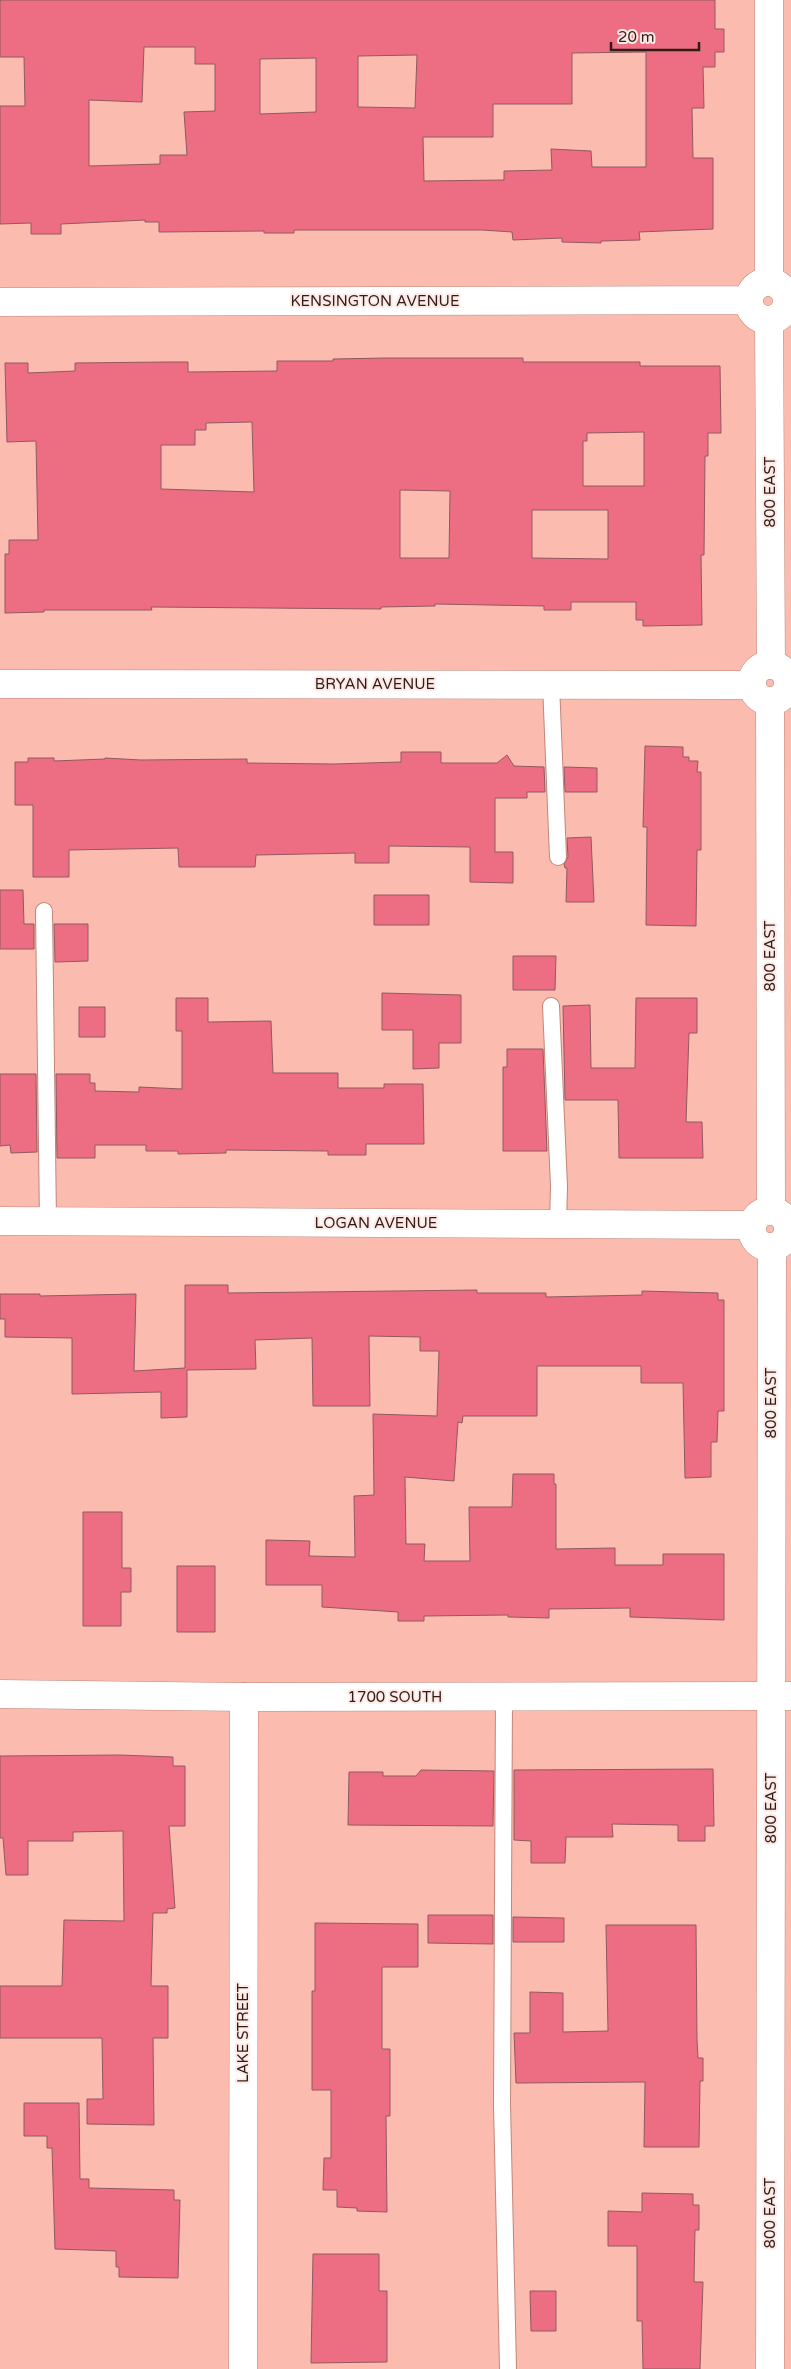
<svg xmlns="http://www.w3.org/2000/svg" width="791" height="2369" viewBox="0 0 791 2369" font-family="'Varela Round',sans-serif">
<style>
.building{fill:#ed6e83;stroke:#925860;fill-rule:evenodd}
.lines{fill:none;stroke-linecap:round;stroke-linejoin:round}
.lane-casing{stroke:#c18679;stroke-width:18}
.street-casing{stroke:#c18679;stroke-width:29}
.secondary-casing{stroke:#c18679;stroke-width:29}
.lane{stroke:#fff;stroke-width:16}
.street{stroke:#fff;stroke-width:28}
.secondary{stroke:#fff;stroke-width:28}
.labels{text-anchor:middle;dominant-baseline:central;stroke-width:4;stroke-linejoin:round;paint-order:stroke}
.street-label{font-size:15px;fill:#331c17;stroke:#fde9e5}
</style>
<rect width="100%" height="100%" fill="#fbbcaf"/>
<!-- building -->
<path class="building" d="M 0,0 L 715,0 L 715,29 L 724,29 L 724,52 L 715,52 L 715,67 L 703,67 L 704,108 L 692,108 L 693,158 L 713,158 L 713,229 L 639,232 L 640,240 L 601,241 L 601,243 L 562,242 L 562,238 L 513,240 L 512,232 L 482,230 L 294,230 L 294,233 L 264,233 L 264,231 L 159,232 L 159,222 L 145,222 L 145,220 L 61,224 L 61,234 L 31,234 L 31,223 L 0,224 L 0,106 L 25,106 L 24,57 L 0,57 ZM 144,47 L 195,47 L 195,64 L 215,64 L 215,111 L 184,112 L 187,155 L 160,155 L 160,164 L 89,166 L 89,100 L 142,102 ZM 646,52 L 646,167 L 592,167 L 591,151 L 551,149 L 552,170 L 504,171 L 504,180 L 424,181 L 423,137 L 493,137 L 493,104 L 572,104 L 572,53 ZM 417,55 L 415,108 L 358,107 L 358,56 ZM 316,58 L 316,112 L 260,114 L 260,59 Z
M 386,358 L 523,358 L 523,362 L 640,362 L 640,366 L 720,366 L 721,433 L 708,433 L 708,456 L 705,456 L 704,555 L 701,555 L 702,625 L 643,626 L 643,620 L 636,620 L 636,602 L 571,602 L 571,610 L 544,610 L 544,606 L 435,604 L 435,606 L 381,607 L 381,609 L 151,607 L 152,610 L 44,610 L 44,612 L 5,613 L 5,554 L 9,554 L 9,540 L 38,540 L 36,441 L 7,442 L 5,363 L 28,363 L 28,373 L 75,371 L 75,363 L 166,362 L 188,362 L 188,372 L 277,371 L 277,361 L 333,361 L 333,359 ZM 252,422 L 254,492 L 161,489 L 161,445 L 195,445 L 195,430 L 206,430 L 206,423 ZM 644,432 L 644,486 L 583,486 L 583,441 L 587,441 L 587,433 ZM 400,490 L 450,491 L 449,558 L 400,558 ZM 532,510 L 608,510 L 608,559 L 532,558 Z
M 645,746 L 683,747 L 683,757 L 689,757 L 689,761 L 698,761 L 697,772 L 701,772 L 701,850 L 697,850 L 696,926 L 646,925 L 647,827 L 643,827 Z
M 401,752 L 441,752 L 441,763 L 497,763 L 507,755 L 514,766 L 544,767 L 545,792 L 527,792 L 527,798 L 495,798 L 495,852 L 513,852 L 513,883 L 470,882 L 470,847 L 389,846 L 389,863 L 355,863 L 355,853 L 256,855 L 255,867 L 179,867 L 178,848 L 69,850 L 69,877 L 33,877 L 33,805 L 15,805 L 15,762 L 28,762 L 28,758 L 54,758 L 54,761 L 105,759 L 105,758 L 141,760 L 247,759 L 247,763 L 334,764 L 401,762 Z
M 564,767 L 597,768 L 597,792 L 565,792 Z
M 591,837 L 594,902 L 566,902 L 567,868 L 565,868 L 564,864 L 568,857 L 567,838 Z
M 0,890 L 23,890 L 24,924 L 34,924 L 34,949 L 0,949 Z
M 374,895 L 429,895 L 429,925 L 374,925 Z
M 54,924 L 88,924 L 88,961 L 55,962 Z
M 513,956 L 556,956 L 555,990 L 513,990 Z
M 382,993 L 461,995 L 461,1043 L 439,1043 L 439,1068 L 413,1069 L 413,1030 L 382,1030 Z
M 176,998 L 208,998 L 208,1022 L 271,1021 L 273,1073 L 338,1073 L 338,1088 L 384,1088 L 384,1084 L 423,1084 L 424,1144 L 366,1144 L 366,1155 L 328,1155 L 328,1151 L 226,1150 L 226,1153 L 178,1154 L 178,1151 L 146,1151 L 146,1145 L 95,1145 L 95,1158 L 57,1158 L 56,1074 L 90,1074 L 90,1083 L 95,1083 L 95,1091 L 139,1092 L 139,1087 L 182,1089 L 182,1031 L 176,1031 Z
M 636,998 L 697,998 L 697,1033 L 689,1033 L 686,1122 L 702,1122 L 703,1158 L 619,1158 L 618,1100 L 565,1100 L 563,1006 L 590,1005 L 591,1068 L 635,1068 Z
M 79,1007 L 105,1007 L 105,1037 L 79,1037 Z
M 507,1049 L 543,1049 L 547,1151 L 503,1151 L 503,1067 L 507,1067 Z
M 0,1074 L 36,1074 L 37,1152 L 11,1153 L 10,1145 L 0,1146 Z
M 185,1285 L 228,1285 L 228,1293 L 477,1290 L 477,1293 L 546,1293 L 546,1297 L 642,1295 L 642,1291 L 718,1293 L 718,1300 L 724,1300 L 724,1411 L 718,1411 L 717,1442 L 711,1442 L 711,1477 L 685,1478 L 683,1383 L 641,1383 L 641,1366 L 537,1366 L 537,1416 L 463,1416 L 462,1423 L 458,1422 L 454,1481 L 405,1477 L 406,1544 L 425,1544 L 424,1561 L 470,1561 L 469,1507 L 512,1507 L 513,1474 L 554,1474 L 554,1484 L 556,1484 L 556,1549 L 615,1548 L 615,1565 L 663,1565 L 663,1554 L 724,1554 L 724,1620 L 630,1617 L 630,1608 L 549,1609 L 549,1618 L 508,1617 L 508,1615 L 424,1616 L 424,1621 L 398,1621 L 398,1612 L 322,1607 L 322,1585 L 266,1585 L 266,1540 L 310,1541 L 309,1556 L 355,1557 L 354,1496 L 374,1495 L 373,1414 L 437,1416 L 439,1351 L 420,1351 L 420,1337 L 369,1336 L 370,1406 L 313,1406 L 312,1338 L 255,1340 L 256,1369 L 187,1370 L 187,1417 L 161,1418 L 161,1392 L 72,1394 L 72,1338 L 5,1337 L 5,1319 L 0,1319 L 0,1294 L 40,1294 L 40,1296 L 136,1294 L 134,1371 L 185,1368 Z
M 83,1512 L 122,1512 L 122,1568 L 131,1568 L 131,1592 L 121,1592 L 121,1626 L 83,1626 Z
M 177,1566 L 215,1566 L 215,1632 L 177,1632 Z
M 120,1755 L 173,1757 L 173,1766 L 185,1766 L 185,1826 L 169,1826 L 175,1908 L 167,1909 L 167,1913 L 153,1913 L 151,1986 L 168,1986 L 168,2038 L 153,2038 L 154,2125 L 87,2124 L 87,2099 L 103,2099 L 102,2038 L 0,2038 L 0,1986 L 62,1986 L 64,1920 L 124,1921 L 123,1831 L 73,1832 L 73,1841 L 28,1841 L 28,1875 L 6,1875 L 3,1838 L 0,1838 L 0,1756 Z
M 713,1769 L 714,1826 L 705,1826 L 705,1841 L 678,1841 L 678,1825 L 612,1824 L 613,1837 L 566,1837 L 565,1863 L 531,1863 L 531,1841 L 514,1840 L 514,1770 Z
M 421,1770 L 494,1771 L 493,1826 L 348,1825 L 349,1772 L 383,1772 L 383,1776 L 416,1776 Z
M 428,1915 L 493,1915 L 493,1944 L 428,1943 Z
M 513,1917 L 564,1918 L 564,1942 L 513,1942 Z
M 315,1923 L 418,1924 L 418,1967 L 382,1967 L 382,2049 L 390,2049 L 390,2116 L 386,2116 L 387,2212 L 357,2211 L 357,2208 L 337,2207 L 337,2190 L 323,2190 L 324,2158 L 331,2158 L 331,2090 L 312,2090 L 312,1991 L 315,1991 Z
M 606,1925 L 696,1925 L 697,2040 L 698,2058 L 703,2058 L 703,2081 L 700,2081 L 699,2147 L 644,2147 L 645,2082 L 516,2083 L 514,2033 L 530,2033 L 530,1992 L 563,1993 L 563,2032 L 608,2031 Z
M 24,2103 L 79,2103 L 80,2179 L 89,2179 L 89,2188 L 174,2190 L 174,2200 L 180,2200 L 178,2278 L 119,2277 L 119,2267 L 116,2267 L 116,2251 L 55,2249 L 52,2148 L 47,2148 L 47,2136 L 24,2136 Z
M 642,2193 L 693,2194 L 693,2205 L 699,2205 L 699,2230 L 695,2230 L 694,2282 L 703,2282 L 700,2369 L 643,2369 L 642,2321 L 637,2321 L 637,2246 L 608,2246 L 608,2211 L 642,2212 Z
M 313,2254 L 379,2254 L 379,2291 L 387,2291 L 387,2362 L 311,2363 Z
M 530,2291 L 556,2291 L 556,2331 L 531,2331 Z"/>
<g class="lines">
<!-- lane casing -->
<g class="lane-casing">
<path id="lane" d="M 551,684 L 558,857
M 44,911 L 48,1222
M 551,1006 L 559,1186 L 558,1224
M 504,1696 L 502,2105 L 508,2369"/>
</g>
<!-- street casing -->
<g class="street-casing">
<path id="street" d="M 769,0 L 769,282
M749 301a19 19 0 1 1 38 0a19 19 0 1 1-38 0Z
M 0,302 L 749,300
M 769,320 L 771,665
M752 683a18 18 0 1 1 36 0a18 18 0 1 1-36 0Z
M 0,684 L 751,685
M 770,702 L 771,1211
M752 1229a18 18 0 1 1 36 0a18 18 0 1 1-36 0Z
M 0,1221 L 751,1225
M 243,2369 L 244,1697
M 770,2369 L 772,1248"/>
</g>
<!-- secondary casing -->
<g class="secondary-casing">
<path id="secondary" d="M 0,1694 L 244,1697 L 791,1696"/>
</g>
<!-- lane -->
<use href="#lane" class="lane"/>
<!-- street -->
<use href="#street" class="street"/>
<!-- secondary -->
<use href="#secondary" class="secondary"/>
</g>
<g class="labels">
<!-- street labels -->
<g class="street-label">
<text x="375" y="301">KENSINGTON AVENUE</text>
<text transform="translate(770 492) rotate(-90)">800 EAST</text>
<text x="375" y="684">BRYAN AVENUE</text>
<text transform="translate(770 956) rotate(-90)">800 EAST</text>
<text x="376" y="1223">LOGAN AVENUE</text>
<text transform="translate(771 1403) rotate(-90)">800 EAST</text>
<text x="395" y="1697">1700 SOUTH</text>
<text transform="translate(771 1808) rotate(-90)">800 EAST</text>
<text transform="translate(243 2033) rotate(-90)">LAKE STREET</text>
<text transform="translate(770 2213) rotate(-90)">800 EAST</text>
</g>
</g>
<!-- scale -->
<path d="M611 42v8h88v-8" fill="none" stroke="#331c17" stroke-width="2.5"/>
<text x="618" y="42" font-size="15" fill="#331c17" stroke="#fde9e5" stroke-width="4" paint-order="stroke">20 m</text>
</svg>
